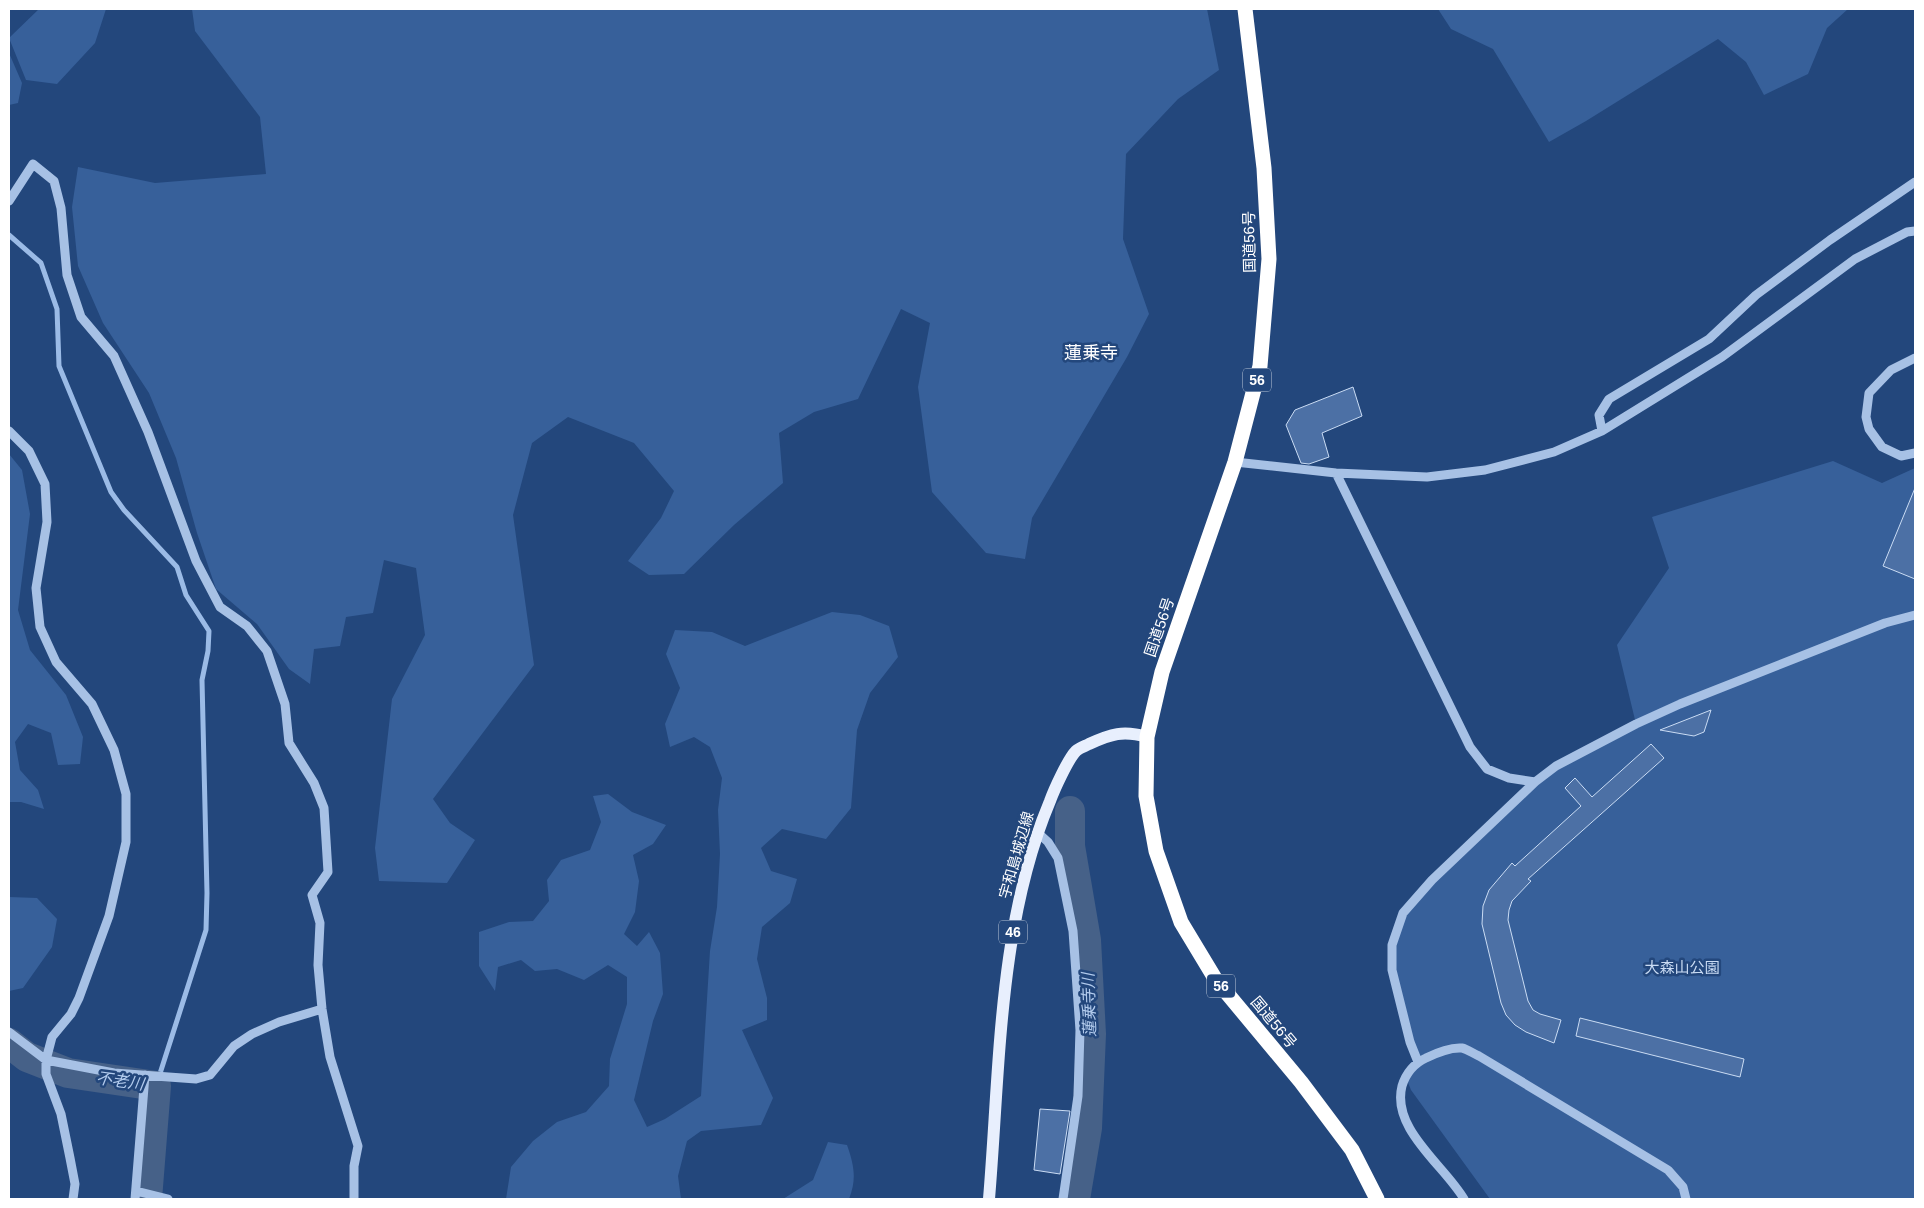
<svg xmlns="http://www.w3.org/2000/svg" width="1924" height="1208" viewBox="0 0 1924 1208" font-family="Helvetica,'Noto Sans JP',sans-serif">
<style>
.green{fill:#37609a}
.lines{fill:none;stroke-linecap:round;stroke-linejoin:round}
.stream{stroke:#9bbbe6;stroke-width:5}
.river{stroke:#466188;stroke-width:30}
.building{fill:#4c70a5;stroke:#cadcf4}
.minor{stroke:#a7c1e5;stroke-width:9}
.major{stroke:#e8effd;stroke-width:12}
.highway{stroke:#fff;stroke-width:15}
.labels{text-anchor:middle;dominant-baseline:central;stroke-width:5;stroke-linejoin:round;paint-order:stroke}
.shield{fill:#23477c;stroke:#bdc8d8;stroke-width:1}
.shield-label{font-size:14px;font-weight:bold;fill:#fff}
.street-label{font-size:15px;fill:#fff;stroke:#23477c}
.park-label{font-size:15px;fill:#cadcf4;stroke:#23477c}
.water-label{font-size:16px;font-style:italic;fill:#b2cbed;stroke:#23477c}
.quarter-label{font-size:18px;fill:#fff;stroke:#23477c}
</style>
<rect width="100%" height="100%" fill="#23477c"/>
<!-- green -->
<path class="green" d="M 39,9 L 106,9 L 95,43 L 57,84 L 26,80 L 9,38 Z
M 192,9 L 1207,9 L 1219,70 L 1178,99 L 1126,154 L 1123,239 L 1149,314 L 1127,357 L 1032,518 L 1025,559 L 986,553 L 932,492 L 918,387 L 930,323 L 901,309 L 858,399 L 814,412 L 779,433 L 783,483 L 734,525 L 684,574 L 649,575 L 628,561 L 661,518 L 674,491 L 634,443 L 568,417 L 532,443 L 513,515 L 534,665 L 433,799 L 450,823 L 475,840 L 447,883 L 379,881 L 375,848 L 392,699 L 425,635 L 416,568 L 384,560 L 373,613 L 346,617 L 340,646 L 314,649 L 310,684 L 289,669 L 257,624 L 216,589 L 197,533 L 176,458 L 149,393 L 103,323 L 78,266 L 72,207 L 78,167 L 155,183 L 266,174 L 260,117 L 195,31 Z
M 1438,9 L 1848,9 L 1827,28 L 1808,74 L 1764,95 L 1746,62 L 1718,39 L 1586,121 L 1549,142 L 1493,49 L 1451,29 Z
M 9,53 L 22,83 L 18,103 L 9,105 Z
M 9,454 L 22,470 L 30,514 L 18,610 L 30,650 L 66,695 L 83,737 L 80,764 L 58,765 L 51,733 L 28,724 L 15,742 L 20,770 L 38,790 L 44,809 L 21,802 L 9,802 Z
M 1833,461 L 1882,483 L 1915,468 L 1915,1199 L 1490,1199 L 1411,1090 L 1405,1075 L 1418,1062 L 1400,1001 L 1392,945 L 1403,913 L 1535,782 L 1636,724 L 1617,645 L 1669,568 L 1652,517 Z
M 832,612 L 860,615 L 889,626 L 898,657 L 870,693 L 857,730 L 851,808 L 826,839 L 782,829 L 761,848 L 771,871 L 797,879 L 790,903 L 762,927 L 757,959 L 767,998 L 767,1020 L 742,1030 L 773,1098 L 761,1125 L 701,1131 L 687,1141 L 678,1176 L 681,1199 L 506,1199 L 511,1167 L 533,1141 L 557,1122 L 586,1112 L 609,1086 L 610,1059 L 627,1004 L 627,977 L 608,965 L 584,980 L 557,969 L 535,971 L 521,960 L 498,967 L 495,991 L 479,966 L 479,932 L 509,922 L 533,921 L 549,901 L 547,880 L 561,860 L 590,850 L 601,822 L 593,796 L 608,794 L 632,812 L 666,825 L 653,844 L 633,855 L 639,881 L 635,912 L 624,934 L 637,946 L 649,932 L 660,953 L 663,994 L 653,1021 L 634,1100 L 647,1127 L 665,1119 L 701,1096 L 710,951 L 717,907 L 720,854 L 718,810 L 722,778 L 710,747 L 694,737 L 670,747 L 665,724 L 680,688 L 666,654 L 675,630 L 712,632 L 745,646 Z
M 9,897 L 37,898 L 57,919 L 52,947 L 23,988 L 9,991 Z
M 828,1142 L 847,1145 C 854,1165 857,1179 849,1199 L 783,1199 L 813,1180 Z"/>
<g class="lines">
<!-- stream -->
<path class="stream" d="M 9,235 L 41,263 L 57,309 L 59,366 L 111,492 L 124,510 L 177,567 L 186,595 L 209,631 L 208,651 L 202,680 L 207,893 L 206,930 L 156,1086"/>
<!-- river -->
<path class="river" d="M 1070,811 L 1070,846 L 1086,940 L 1091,1034 L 1087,1128 L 1075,1199
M 9,1043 L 27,1057 L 68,1073 L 156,1086 L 147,1199"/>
</g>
<!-- building -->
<path class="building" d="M 1353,387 L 1362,416 L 1322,433 L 1329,457 L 1309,464 L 1301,463 L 1286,425 L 1295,410 Z
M 1915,488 L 1915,579 L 1883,566 Z
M 1711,710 L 1704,732 L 1694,736 L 1660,730 Z
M 1651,744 L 1664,758 L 1528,879 L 1531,881 L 1512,901 L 1509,910 L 1508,920 L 1528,1001 L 1533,1010 L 1540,1014 L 1561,1020 L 1554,1043 L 1526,1032 L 1515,1025 L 1506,1015 L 1501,1003 L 1482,924 L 1483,906 L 1489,890 L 1512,863 L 1515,866 L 1581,806 L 1565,788 L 1575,778 L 1592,797 Z
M 1580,1018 L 1744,1059 L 1740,1077 L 1576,1036 Z
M 1040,1109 L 1070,1111 L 1060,1174 L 1034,1170 Z"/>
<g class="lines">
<!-- minor -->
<path class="minor" d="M 9,201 L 33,164 L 54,181 L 61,208 L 67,275 L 81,317 L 114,356 L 148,432 L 196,561 L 220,607 L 247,626 L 267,651 L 285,704 L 289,743 L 314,783 L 324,808 L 328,872 L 312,895 L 320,923 L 318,965 L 322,1009 L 330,1057 L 358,1146 L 354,1166 L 354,1199
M 1915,358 L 1891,370 L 1869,393 L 1866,417 L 1869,429 L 1882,447 L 1901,456 L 1915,453
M 9,431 L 29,451 L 45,484 L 47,522 L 36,588 L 40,627 L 56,662 L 92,704 L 114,750 L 126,794 L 126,842 L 109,916 L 79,998 L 71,1014 L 52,1037 L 46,1060 L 46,1074 L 61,1114 L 70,1158 L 75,1184 L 73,1199
M 1602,431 L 1599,415 L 1609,399 L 1709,339 L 1756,295 L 1830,240 L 1915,182
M 1235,462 L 1336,473 L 1427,477 L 1485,470 L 1554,452 L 1602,431 L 1722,357 L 1855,259 L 1907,232 L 1915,231
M 1336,473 L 1470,747 L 1487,769 L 1509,778 L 1535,782
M 1037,832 L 1048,842 L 1058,858 L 1073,931 L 1080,1030 L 1078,1096 L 1063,1199
M 9,1032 L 46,1060 L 114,1073 L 196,1079 L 210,1075 L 234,1046 L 252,1034 L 279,1022 L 322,1009
M 1418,1062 L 1410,1042 L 1392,970 L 1392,945 L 1403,913 L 1432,880 L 1535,782 L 1556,766 L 1636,724 L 1680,704 L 1885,623 L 1915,615
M 136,1191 L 168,1199
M 135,1199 L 145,1075
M 1464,1199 C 1445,1166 1391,1129 1402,1086 C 1406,1073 1413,1064 1426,1058 C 1436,1053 1450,1047 1462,1048 C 1467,1049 1474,1054 1479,1056 L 1668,1170 L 1683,1187 L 1686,1199"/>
<!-- major -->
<path class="major" d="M 989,1199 C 1000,1068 998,924 1050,801 C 1054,790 1068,759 1076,751 C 1079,748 1085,746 1089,744 C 1111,734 1123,730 1147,737"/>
<!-- highway -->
<path class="highway" d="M 1245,9 L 1264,168 L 1269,259 L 1260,366 L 1235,462 L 1162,672 L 1147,737 L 1146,796 L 1156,851 L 1181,922 L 1216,980 L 1301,1082 L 1352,1150 L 1377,1199"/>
</g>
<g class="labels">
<!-- shield labels -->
<g class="shield">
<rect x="1243" y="368.5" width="28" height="23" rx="4"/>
<rect x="999" y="920.5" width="28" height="23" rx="4"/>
<rect x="1207" y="974.5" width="28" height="23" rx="4"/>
</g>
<g class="shield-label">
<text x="1257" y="380">56</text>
<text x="1013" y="932">46</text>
<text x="1221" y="986">56</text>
</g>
<!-- street labels -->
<g class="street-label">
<text transform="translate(1249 242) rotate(-91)">国道56号</text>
<text transform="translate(1159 627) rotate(-71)">国道56号</text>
<text transform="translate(1016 855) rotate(-74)">宇和島城辺線</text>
<text transform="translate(1274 1022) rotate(50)">国道56号</text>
</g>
<!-- park labels -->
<g class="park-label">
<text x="1682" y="967">大森山公園</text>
</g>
<!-- water labels -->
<g class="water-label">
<text transform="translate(1089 1005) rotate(-92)">蓮乗寺川</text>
<text transform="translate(120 1081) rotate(8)">不老川</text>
</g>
<!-- quarter labels -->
<g class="quarter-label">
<text x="1091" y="353">蓮乗寺</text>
</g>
</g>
<!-- border -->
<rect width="1924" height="1208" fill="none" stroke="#ffffff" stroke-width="20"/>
</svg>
